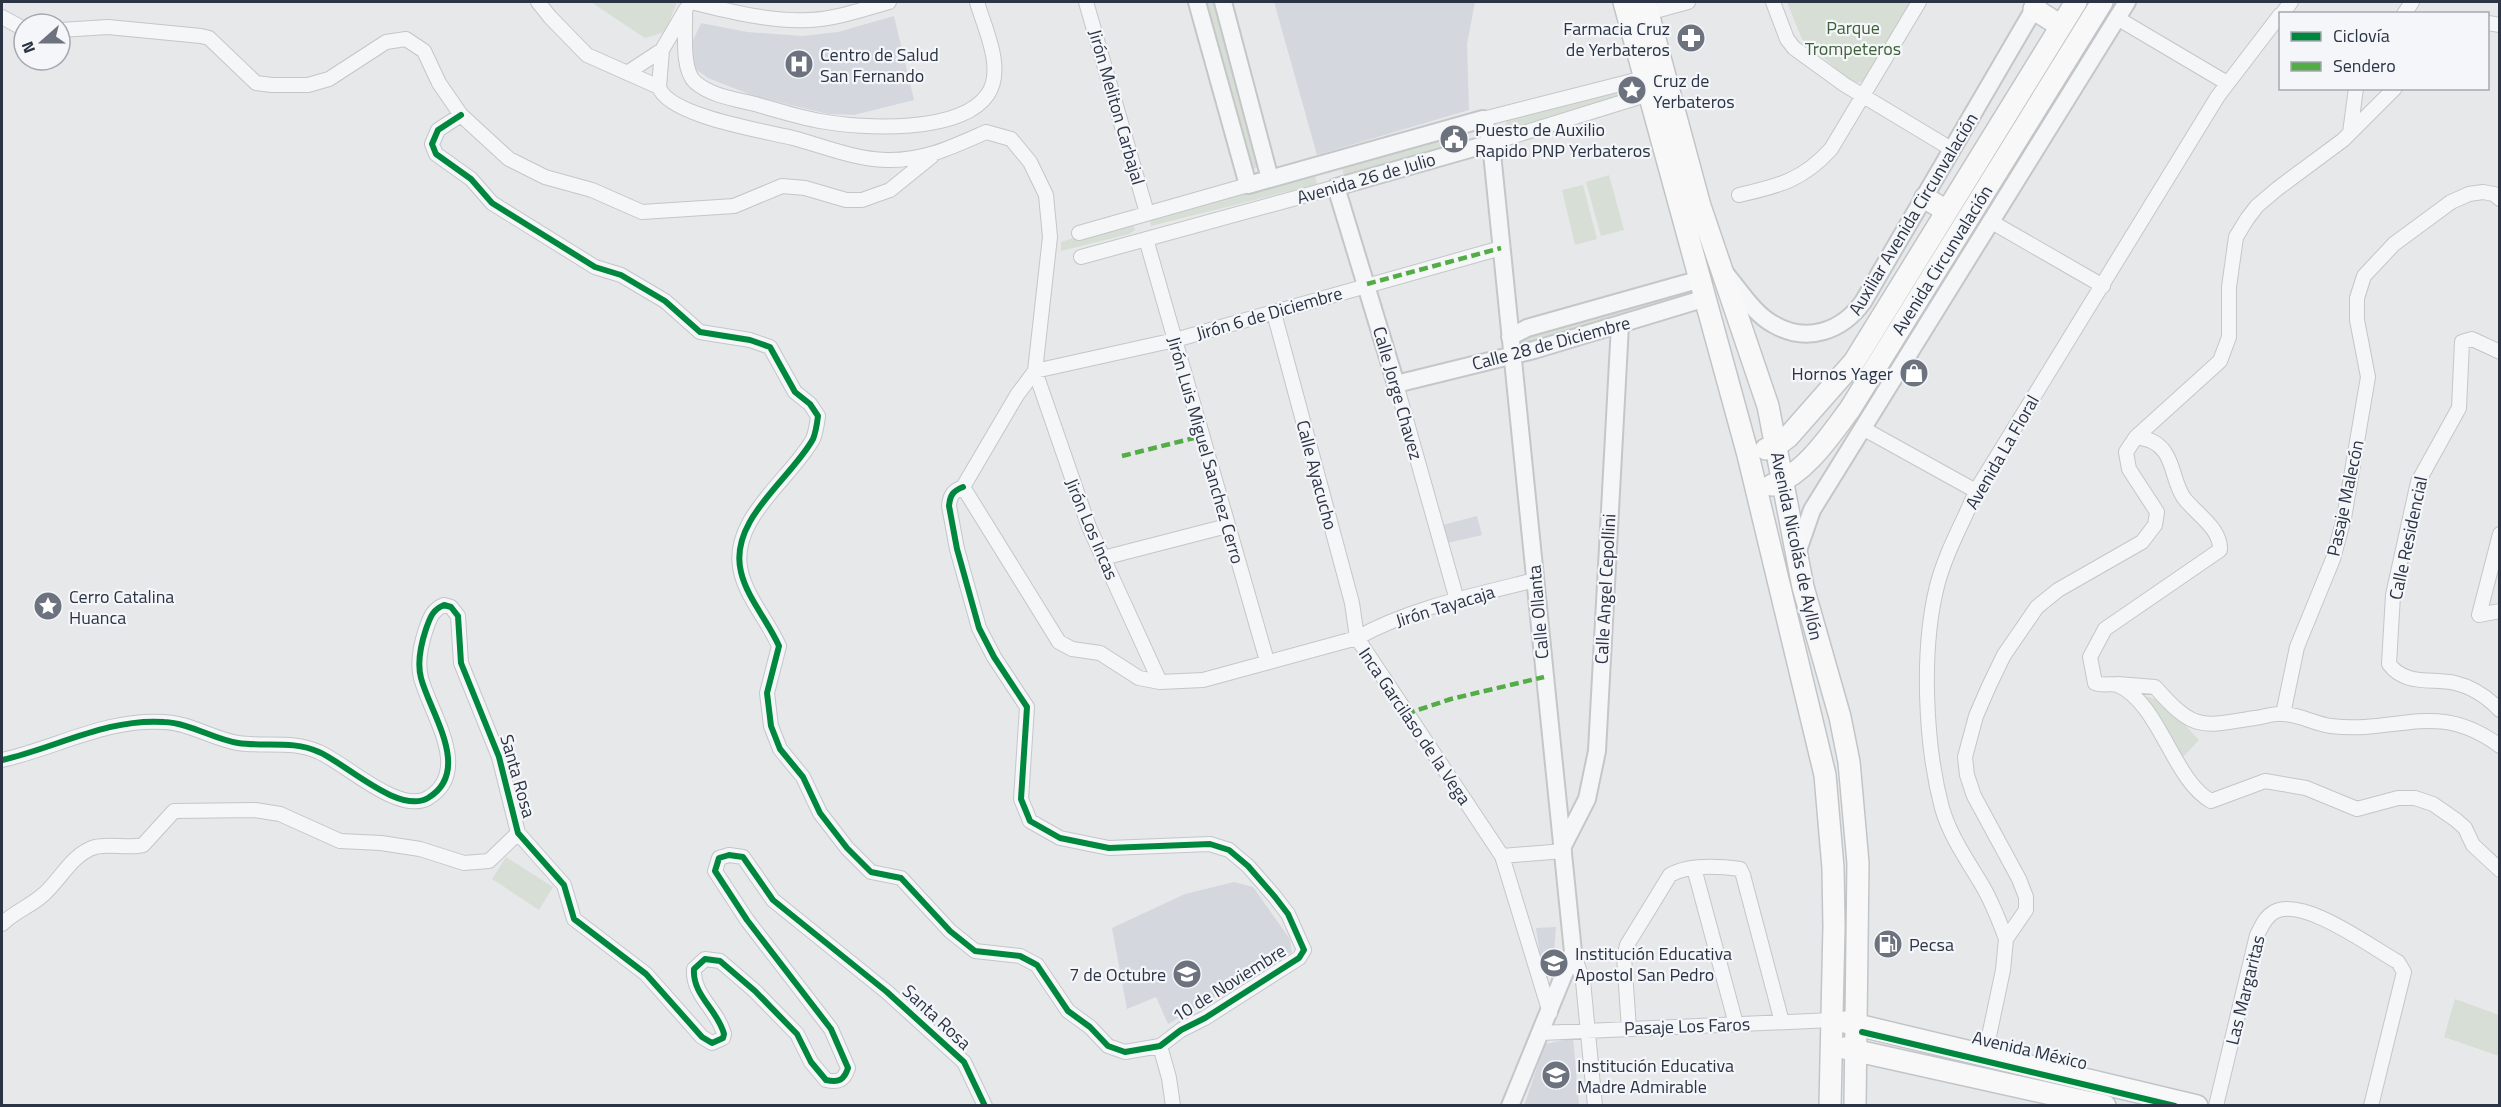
<svg xmlns="http://www.w3.org/2000/svg" width="2501" height="1107" viewBox="0 0 2501 1107" font-family="'Titillium Web',sans-serif">
<style>
.built{fill:#d4d7dd}
.green{fill:#d6ded6}
.lines{fill:none;stroke-linecap:round;stroke-linejoin:round}
.minor-casing{stroke:#c4c6c8;stroke-width:16}
.tertiary-casing{stroke:#c4c6c8;stroke-width:20}
.primary-casing{stroke:#c2c5c8;stroke-width:24}
.minor{stroke:#f5f6f7;stroke-width:14}
.tertiary{stroke:#f5f6f7;stroke-width:16}
.primary{stroke:#f8f8f8;stroke-width:21}
.quiet{stroke:#54ac47;stroke-width:4.5;stroke-dasharray:9 4.5;stroke-linecap:butt}
.cycleway-casing{stroke:#f4f6f9;stroke-width:10}
.cycleway{stroke:#00873e;stroke-width:6}
.labels{text-anchor:middle;dominant-baseline:central;stroke-width:4.5;stroke-linejoin:round;paint-order:stroke}
.park-label{font-size:18px;fill:#3f6138;stroke:#f4f6f9}
.poi-label{font-size:18px;fill:#2b3445;stroke:#f4f6f9;text-anchor:start}
.street-label{font-size:18px;fill:#2b3445;stroke:#f4f6f9}
</style>
<rect width="100%" height="100%" fill="#e6e8ea"/>
<!-- built -->
<path class="built" d="M 1274,2 L 1475,2 L 1467,44 L 1469,110 L 1317,155 Z
M 894,16 L 914,100 L 854,115 L 828,114 L 754,96 L 708,78 L 694,68 L 690,47 L 701,23 L 747,32 L 803,36 L 838,32 Z
M 1477,516 L 1482,535 L 1443,544 L 1439,526 Z
M 1234,882 L 1253,887 L 1290,939 L 1292,952 L 1168,1024 L 1156,997 L 1127,1009 L 1112,928 L 1185,894 Z
M 1556,927 L 1553,964 L 1548,978 L 1543,977 L 1536,928 Z
M 1573,1038 L 1579,1105 L 1524,1106 L 1545,1044 Z"/>
<!-- green -->
<path class="green" d="M 591,2 L 677,2 L 665,32 L 645,38 Z
M 1201,2 L 1218,2 L 1262,164 L 1257,168 L 1247,169 Z
M 1787,2 L 1917,2 L 1863,82 L 1853,83 L 1802,39 Z
M 1618,89 L 1621,100 L 1509,132 L 1505,126 L 1507,120 Z
M 1442,137 L 1445,147 L 1344,176 L 1341,163 Z
M 1315,174 L 1317,184 L 1151,226 L 1149,217 Z
M 1609,175 L 1624,230 L 1601,236 L 1586,182 Z
M 1583,185 L 1597,239 L 1575,245 L 1562,190 Z
M 1132,220 L 1135,230 L 1129,234 L 1061,251 L 1061,242 Z
M 1695,289 L 1698,299 L 1522,347 L 1519,340 L 1520,336 Z
M 2142,695 L 2162,701 L 2199,740 L 2180,760 Z
M 506,857 L 553,887 L 539,910 L 492,879 Z
M 2455,999 L 2499,1015 L 2499,1056 L 2444,1037 Z"/>
<g class="lines">
<!-- minor casing -->
<g class="minor-casing">
<path id="minor" d="M 538,2 L 550,17 L 587,55 L 659,87 C 668,116 765,131 793,138 C 823,146 854,159 886,160 C 924,161 952,147 986,132 L 1011,139 L 1030,162 L 1046,195 L 1050,237 L 1035,371 L 1017,395 L 963,487 L 1059,642 L 1072,649 L 1100,653 L 1139,678 L 1160,682 L 1203,680 L 1357,638 L 1502,856 L 1550,1013
M 691,2 C 729,11 769,22 809,20 C 836,19 864,9 889,2
M 1086,2 L 1147,213
M 1773,2 L 1787,39 L 1794,48 L 1845,85 L 1953,150
M 685,12 C 686,30 681,69 695,82 C 711,96 735,99 755,104 C 776,110 798,117 820,121 C 863,129 961,134 988,94 C 1005,68 984,27 977,2
M 1648,13 L 1688,2
M 2282,14 L 2291,2
M 2404,14 L 2412,2
M 2,17 L 24,29
M 2117,18 L 2227,83
M 2488,23 L 2500,25
M 60,30 L 108,27 L 201,36 L 209,38 L 256,83 L 272,85 L 308,85 L 329,79 L 386,42 L 406,39 L 424,51 L 439,83 L 461,115 L 509,159 L 545,177 L 592,190 L 642,212 L 734,206 L 782,186 L 805,188 L 846,200 L 862,200 L 890,190 L 932,156
M 627,73 L 662,50
M 659,87 L 662,50 L 686,9
M 461,115 L 438,130 L 432,144 L 436,154 L 471,179 L 492,203 L 595,267 L 621,275 L 665,301 L 700,332 L 750,340 L 770,347 L 795,392 L 810,404 L 818,416 C 817,424 816,432 813,439 C 791,479 728,520 741,572 C 747,598 768,621 779,646 L 767,693 L 771,726 L 780,749 L 803,777 L 820,813 L 847,848 L 871,872 L 901,878 L 950,931 L 975,951 L 1020,956 L 1037,965 L 1068,1011 L 1090,1027 L 1108,1046 L 1125,1052 L 1160,1046 L 1181,1030 L 1205,1018 L 1299,958 L 1304,950 L 1288,914 L 1275,897 L 1248,866 L 1229,850 L 1210,844 L 1109,848 L 1060,838 L 1030,821 L 1021,799 L 1027,707 L 994,657 L 979,628 L 957,549 L 949,506 C 950,495 953,491 963,487
M 1483,119 L 1644,78
M 2350,133 L 2356,88
M 1491,143 L 1649,94
M 1739,195 C 1779,186 1803,180 1831,149 L 1919,2
M 1990,221 L 2103,286
M 1079,233 L 1248,185
M 1146,239 L 1267,661
M 1081,257 L 1336,187
M 1274,313 L 1352,603 L 1357,638 C 1410,608 1476,595 1535,580
M 2500,352 L 2472,339 L 2462,342 L 2459,408 L 2418,482 L 2393,595 L 2389,664 C 2405,686 2432,678 2455,683 C 2473,687 2487,697 2500,710
M 1396,384 L 1457,600
M 1864,429 L 1976,491
M 2136,437 C 2148,439 2156,441 2164,451 C 2174,464 2174,484 2184,498 C 2196,514 2221,528 2220,550 L 2105,629 L 2090,657 L 2095,683 C 2102,686 2112,683 2118,685 C 2160,704 2173,780 2211,801 L 2265,781 L 2306,788 L 2357,809 L 2398,798 L 2415,798 L 2433,804 L 2456,820 L 2465,828 L 2473,845 L 2500,870
M 1103,558 L 1227,526
M 2479,615 L 2500,534
M 2479,615 L 2500,611
M 1160,682 L 1089,527 L 1035,371 L 1175,340 L 1501,248
M 2117,684 L 2155,687 C 2194,731 2200,727 2255,718 C 2264,717 2274,713 2282,714 C 2299,714 2315,724 2331,726 C 2399,734 2436,699 2500,746
M 2283,714 L 2297,647 L 2333,559 L 2344,518 L 2368,377 L 2357,320 L 2357,298 L 2364,276 L 2394,244 L 2451,202 L 2469,194 L 2483,192 L 2494,194 L 2500,199
M 2,760 C 56,748 107,718 164,722 C 190,723 213,739 238,743 C 265,747 293,740 319,752 C 345,763 399,815 428,798 C 473,771 430,713 421,678 C 417,663 421,644 426,629 C 430,618 432,610 444,605 L 451,607 L 458,616 L 461,663 L 499,757 L 518,833 L 564,885 L 574,919 L 646,974 L 702,1037 L 712,1043 L 723,1038 L 724,1034 C 718,1010 692,995 694,969 L 705,959 L 720,961 L 755,991 L 797,1034 L 811,1062 L 826,1080 C 839,1083 844,1080 848,1068 L 831,1029 L 747,920 L 715,871 L 719,858 L 729,855 L 743,857 L 773,900 L 887,992 L 964,1062 L 985,1106
M 1502,856 L 1564,851
M 1694,868 L 1736,1024
M 2,924 C 14,912 31,906 44,894 C 61,879 72,854 95,847 C 111,843 127,849 143,845 L 174,811 L 255,810 L 280,814 L 340,841 L 381,843 L 420,849 L 464,863 L 489,861 L 518,833
M 2006,939 C 1999,920 1992,902 1982,885 C 1967,860 1950,836 1942,808 C 1925,744 1921,650 1937,586 C 1946,551 1964,521 1977,489 L 2218,96 L 2280,15
M 1573,952 L 1583,981 L 1595,1106
M 1629,1029 L 1624,957 L 1627,945 L 1670,875 C 1689,864 1718,866 1740,869 L 1743,875 L 1782,1022
M 1541,1033 L 1832,1020
M 1160,1046 L 1169,1078 L 1173,1106
M 1985,1055 L 2003,970 L 2006,939 L 2026,910 L 2026,897 L 2019,879 L 1974,796 L 1967,775 L 1965,757 L 1976,716 L 1989,686 L 2004,655 L 2037,607 L 2058,590 L 2142,542 L 2155,525 L 2157,512 L 2129,469 L 2126,452 L 2136,437 L 2220,361 L 2229,337 L 2229,287 L 2236,237 L 2247,219 L 2257,206 L 2277,189 L 2343,140 L 2395,88
M 2216,1106 L 2257,935 C 2262,926 2265,917 2274,912 C 2303,896 2371,947 2398,962 L 2404,972 L 2371,1106"/>
</g>
<!-- tertiary casing -->
<g class="tertiary-casing">
<path id="tertiary" d="M 1197,2 L 1248,185 L 1483,119 L 1491,143 L 1573,952 L 1510,1106
M 1223,2 L 1270,179
M 1491,143 L 1336,187 L 1396,384 L 1534,350 L 1706,298
M 1725,273 C 1739,289 1754,314 1773,324 C 1807,344 1842,331 1863,302 L 2038,2
M 1510,337 L 1527,328 L 1701,279
M 1797,553 L 1812,510 L 2127,2
M 1563,846 L 1587,799 L 1597,751 L 1620,325"/>
</g>
<!-- primary casing -->
<g class="primary-casing">
<path id="primary" d="M 1624,2 L 1748,455 L 1825,775 L 1833,868 L 1834,926 L 1830,1106
M 1645,2 L 1700,206 L 1768,406 L 1803,587 L 1840,717 L 1849,762 L 1858,863 L 1855,1106
M 2034,9 L 2061,26
M 1925,198 L 1947,211
M 1766,449 L 1776,446 L 1788,437 L 1854,362 L 2076,2
M 1772,485 C 1804,475 1830,436 1850,409 L 2102,2
M 1845,1022 L 2197,1106
M 1844,1048 L 2105,1106"/>
</g>
<!-- minor -->
<use href="#minor" class="minor"/>
<!-- tertiary -->
<use href="#tertiary" class="tertiary"/>
<!-- primary -->
<use href="#primary" class="primary"/>
<!-- quiet -->
<path class="quiet" d="M 1367,284 L 1501,248
M 1122,456 L 1202,436
M 1406,714 L 1451,699 L 1544,677"/>
<!-- cycleway casing -->
<g class="cycleway-casing">
<path id="cycleway" d="M 461,115 L 438,130 L 432,144 L 436,154 L 471,179 L 492,203 L 595,267 L 621,275 L 665,301 L 700,332 L 750,340 L 770,347 L 795,392 L 810,404 L 818,416 C 817,424 816,432 813,439 C 791,479 728,520 741,572 C 747,598 768,621 779,646 L 767,693 L 771,726 L 780,749 L 803,777 L 820,813 L 847,848 L 871,872 L 901,878 L 950,931 L 975,951 L 1020,956 L 1037,965 L 1068,1011 L 1090,1027 L 1108,1046 L 1125,1052 L 1160,1046 L 1181,1030 L 1205,1018 L 1299,958 L 1304,950 L 1288,914 L 1275,897 L 1248,866 L 1229,850 L 1210,844 L 1109,848 L 1060,838 L 1030,821 L 1021,799 L 1027,707 L 994,657 L 979,628 L 957,549 L 949,506 C 950,495 953,491 963,487
M 2,760 C 56,748 107,718 164,722 C 190,723 213,739 238,743 C 265,747 293,740 319,752 C 345,763 399,815 428,798 C 473,771 430,713 421,678 C 417,663 421,644 426,629 C 430,618 432,610 444,605 L 451,607 L 458,616 L 461,663 L 499,757 L 518,833 L 564,885 L 574,919 L 646,974 L 702,1037 L 712,1043 L 723,1038 L 724,1034 C 718,1010 692,995 694,969 L 705,959 L 720,961 L 755,991 L 797,1034 L 811,1062 L 826,1080 C 839,1083 844,1080 848,1068 L 831,1029 L 747,920 L 715,871 L 719,858 L 729,855 L 743,857 L 773,900 L 887,992 L 964,1062 L 985,1106
M 1862,1032 L 2175,1106"/>
</g>
<!-- cycleway -->
<use href="#cycleway" class="cycleway"/>
</g>
<!-- icons -->
<defs>
<g id="pharmacy-disc" transform="scale(1.5)"><circle r="9.5" fill="#6c737f" stroke="#f4f6f9"/><path d="M-2-6h4v4h4v4h-4v4h-4v-4h-4v-4h4Z" fill="#fff"/></g>
<g id="hospital-disc" transform="scale(1.5)"><circle r="9.5" fill="#6c737f" stroke="#f4f6f9"/><path d="M-5-5h3v3.5h4V-5h3V5h-3V1.5h-4V5h-3Z" fill="#fff"/></g>
<g id="sight-disc" transform="scale(1.5)"><circle r="9.5" fill="#6c737f" stroke="#f4f6f9"/><path d="M0-6L1.8-2.2L6-1.7L2.9 1.2L3.7 5.4L0 3.3L-3.7 5.4L-2.9 1.2L-6-1.7L-1.8-2.2Z" fill="#fff"/></g>
<g id="civic-disc" transform="scale(1.5)"><circle r="9.5" fill="#6c737f" stroke="#f4f6f9"/><path d="M-.6-6.5H3V-4.5H.6V-3L4-1V1h2V6H-6V1h2V-1L-.6-3ZM-1.2 2.5V6h2.4V2.5Z" fill="#fff"/></g>
<g id="shop-disc" transform="scale(1.5)"><circle r="9.5" fill="#6c737f" stroke="#f4f6f9"/><path d="M-5-2.5h2.3a2.7 3.5 0 0 1 5.4 0H5L5.5 6h-11ZM-1.5-2.5h3a1.5 2.3 0 0 0-3 0Z" fill="#fff"/></g>
<g id="fuel-disc" transform="scale(1.5)"><circle r="9.5" fill="#6c737f" stroke="#f4f6f9"/><path d="M-5.5-6h7V0h2V4h1.3V-2.5L3-4.5l.8-.8L6-3V5H2.5V1h-1V6h-7ZM-4.2-4.7v3.2H.2V-4.7Z" fill="#fff"/></g>
<g id="school-disc" transform="scale(1.5)"><circle r="9.5" fill="#6c737f" stroke="#f4f6f9"/><path d="M0-5L7-2L0 1L-7-2ZM-4 1L0 2.5L4 1V4Q0 6-4 4Z" fill="#fff"/></g>
</defs>
<g fill-rule="evenodd">
<use href="#pharmacy-disc" x="1691" y="38"/>
<use href="#hospital-disc" x="799" y="64"/>
<use href="#sight-disc" x="1632" y="90"/>
<use href="#civic-disc" x="1454" y="139"/>
<use href="#shop-disc" x="1914" y="373"/>
<use href="#sight-disc" x="48" y="606"/>
<use href="#fuel-disc" x="1888" y="944"/>
<use href="#school-disc" x="1554" y="963"/>
<use href="#school-disc" x="1187" y="974"/>
<use href="#school-disc" x="1556" y="1075"/>
</g>
<g class="labels">
<!-- park labels -->
<g class="park-label">
<text x="1853" y="27">Parque<tspan x="1853" dy="21">Trompeteros</tspan></text>
</g>
<!-- poi labels -->
<g class="poi-label">
<text x="1670" y="28" text-anchor="end">Farmacia Cruz<tspan x="1670" dy="21">de Yerbateros</tspan></text>
<text x="820" y="54">Centro de Salud<tspan x="820" dy="21">San Fernando</tspan></text>
<text x="1653" y="80">Cruz de<tspan x="1653" dy="21">Yerbateros</tspan></text>
<text x="1475" y="129">Puesto de Auxilio<tspan x="1475" dy="21">Rapido PNP Yerbateros</tspan></text>
<text x="1893" y="373" text-anchor="end">Hornos Yager</text>
<text x="69" y="596">Cerro Catalina<tspan x="69" dy="21">Huanca</tspan></text>
<text x="1909" y="944">Pecsa</text>
<text x="1575" y="953">Institución Educativa<tspan x="1575" dy="21">Apostol San Pedro</tspan></text>
<text x="1166" y="974" text-anchor="end">7 de Octubre</text>
<text x="1577" y="1065">Institución Educativa<tspan x="1577" dy="21">Madre Admirable</tspan></text>
</g>
<!-- street labels -->
<g class="street-label">
<text transform="translate(1117 107) rotate(74)">Jirón Meliton Carbajal</text>
<text transform="translate(1366 178) rotate(-16)">Avenida 26 de Julio</text>
<text transform="translate(1913 214) rotate(-59)">Auxiliar Avenida Circunvalación</text>
<text transform="translate(1942 260) rotate(-58)">Avenida Circunvalación</text>
<text transform="translate(1269 313) rotate(-16)">Jirón 6 de Diciembre</text>
<text transform="translate(1551 343) rotate(-15)">Calle 28 de Diciembre</text>
<text transform="translate(1398 393) rotate(74)">Calle Jorge Chavez</text>
<text transform="translate(1206 450) rotate(74)">Jirón Luis Miguel Sanchez Cerro</text>
<text transform="translate(2002 452) rotate(-60)">Avenida La Floral</text>
<text transform="translate(1317 475) rotate(75)">Calle Ayacucho</text>
<text transform="translate(2345 498) rotate(-78)">Pasaje Malecón</text>
<text transform="translate(1092 529) rotate(67)">Jirón Los Incas</text>
<text transform="translate(2408 538) rotate(-78)">Calle Residencial</text>
<text transform="translate(1797 546) rotate(78)">Avenida Nicolás de Ayllón</text>
<text transform="translate(1605 589) rotate(-87)">Calle Angel Cepollini</text>
<text transform="translate(1445 606) rotate(-17)">Jirón Tayacaja</text>
<text transform="translate(1538 612) rotate(-95)">Calle Ollanta</text>
<text transform="translate(1415 726) rotate(56)">Inca Garcilaso de la Vega</text>
<text transform="translate(518 776) rotate(74)">Santa Rosa</text>
<text transform="translate(1229 983) rotate(-32)">10 de Noviembre</text>
<text transform="translate(2245 990) rotate(-76)">Las Margaritas</text>
<text transform="translate(937 1017) rotate(43)">Santa Rosa</text>
<text transform="translate(1687 1026) rotate(-2)">Pasaje Los Faros</text>
<text transform="translate(2030 1050) rotate(13)">Avenida México</text>
</g>
</g>
<!-- border -->
<rect width="2501" height="1107" fill="none" stroke="#2b3445" stroke-width="6"/>
<!-- legend -->
<rect x="2279" y="12" width="210" height="78" fill="#f4f6f9" stroke="#a4a8b1" stroke-width="1.5"/>
<rect x="2291" y="32" width="30" height="9" fill="#00873e" stroke="#a4a8b1" stroke-width="1.5"/>
<text x="2333" y="42" font-size="18" fill="#2b3445">Ciclovía</text>
<rect x="2291" y="62" width="30" height="9" fill="#54ac47" stroke="#a4a8b1" stroke-width="1.5"/>
<text x="2333" y="72" font-size="18" fill="#2b3445">Sendero</text>
<!-- north arrow -->
<g transform="translate(42 42) rotate(249)"><circle r="28" fill="#f4f6f9" stroke="#a4a8b1" stroke-width="1.5"/>
<path d="M0-4.5L10 22L0 15L-10 22Z" fill="#6c737f"/>
<text y="-9" font-size="16" font-weight="bold" text-anchor="middle" fill="#2b3445">N</text>
</g>
</svg>
